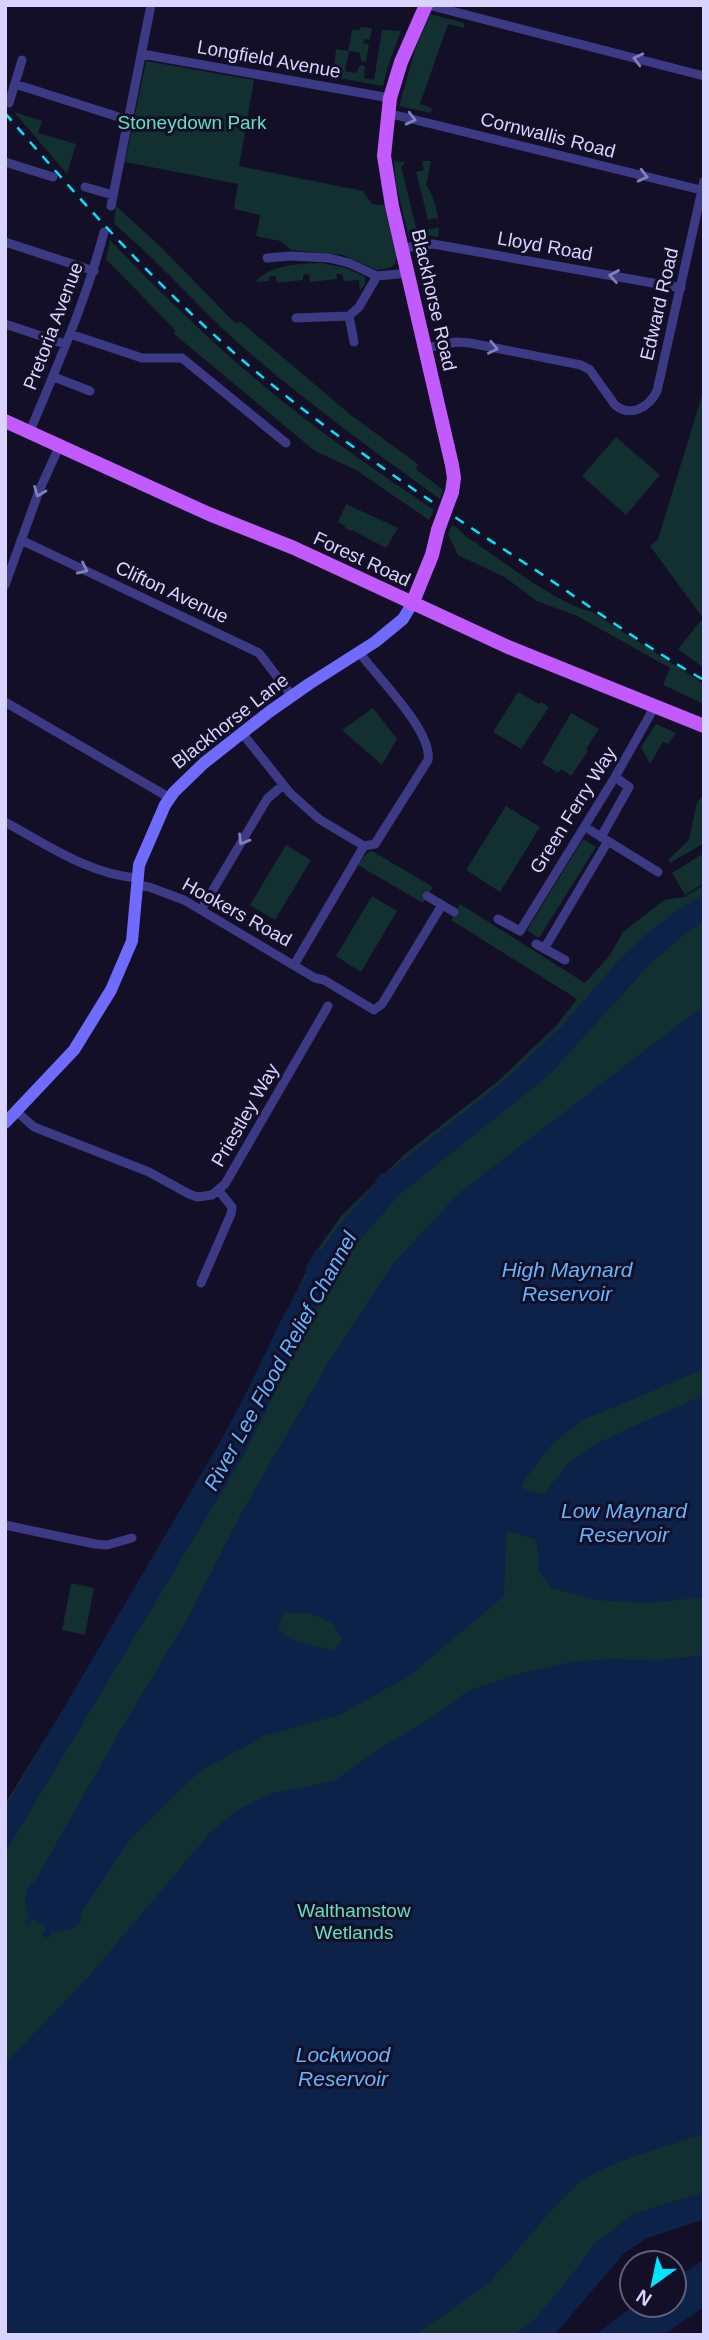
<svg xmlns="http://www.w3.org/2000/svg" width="709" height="2340" viewBox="0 0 709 2340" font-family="Arial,sans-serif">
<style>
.green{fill:#12302f}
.water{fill:#0c2248;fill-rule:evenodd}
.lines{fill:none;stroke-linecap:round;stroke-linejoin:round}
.street{stroke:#3d3a85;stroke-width:9}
.secondary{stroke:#6f6bff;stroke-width:12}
.primary{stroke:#c25bff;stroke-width:14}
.rail{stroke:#00e5ff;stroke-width:2.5;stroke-dasharray:10 9;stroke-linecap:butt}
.primary-bridge{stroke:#c25bff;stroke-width:14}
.oneway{stroke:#837fbc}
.labels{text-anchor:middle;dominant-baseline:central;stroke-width:6;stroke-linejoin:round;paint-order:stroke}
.street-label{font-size:19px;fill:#d9d4ff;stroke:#130f26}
.park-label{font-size:19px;fill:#5fe0c0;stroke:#130f26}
.water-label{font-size:21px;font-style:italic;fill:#62b6ff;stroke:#130f26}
</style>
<rect width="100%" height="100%" fill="#130f26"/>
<!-- green -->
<path class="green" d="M 430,14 L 464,23 L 464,28 L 448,24 L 420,104 L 432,108 L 431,113 L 399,106 L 416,47 Z
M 360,27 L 372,28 L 370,40 L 364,39 L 363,43 L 369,44 L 366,62 L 361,61 L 360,53 L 349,51 L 345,71 L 356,73 L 360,65 L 365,66 L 364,78 L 374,80 L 382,30 L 401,31 L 388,66 L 383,86 L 333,77 L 336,49 L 348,51 L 352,30 L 359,30 Z
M 146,61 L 254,80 L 239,166 L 363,191 L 372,204 L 384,205 L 397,257 L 395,264 L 390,268 L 377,270 L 343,255 L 291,250 L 280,241 L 256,236 L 260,215 L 234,209 L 238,184 L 125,162 Z
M 14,112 L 42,121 L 38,133 L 76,144 L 67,174 Z
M 394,161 L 404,162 L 404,165 L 401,166 L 417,232 L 439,227 L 437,218 L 428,220 L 416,172 L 424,170 L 422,161 L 431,161 L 426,185 C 435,197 441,222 438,237 L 423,235 L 409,238 L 396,184 Z
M 116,206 L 159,245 L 235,323 L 241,322 L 352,416 L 418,464 L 416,469 L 443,490 L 440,499 C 371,449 301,398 237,342 C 195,304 158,260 114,224 Z
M 110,240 C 164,297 229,359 291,408 C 337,444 385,477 434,510 L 429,520 L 356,470 L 315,451 L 174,334 L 175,330 L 106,259 Z
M 321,263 L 346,268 L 365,277 L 365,284 L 360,291 L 359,280 L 344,281 L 342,274 L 336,274 L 337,279 L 310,282 L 309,274 L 303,275 L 303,280 L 277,283 L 275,276 L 269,277 L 269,281 L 256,282 C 270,264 299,264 321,263 Z
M 704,389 L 704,668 L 678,649 L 703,618 L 650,546 L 658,539 Z
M 616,437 L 660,475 L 626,515 L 582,476 Z
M 346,504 L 398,528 L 386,548 L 352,530 L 351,531 L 345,528 L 345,526 L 338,522 Z
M 452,525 C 460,528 462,534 468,538 C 473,542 476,541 480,546 C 512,568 556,602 592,612 L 704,684 L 704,704 L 663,685 L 670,668 L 577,616 L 537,601 L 506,578 L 458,555 L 448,534 Z
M 518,692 L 539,704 L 541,702 L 549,707 L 521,749 L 493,732 Z
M 373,708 L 397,739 L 382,765 L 342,730 Z
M 571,713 L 599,729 L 586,749 L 588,751 L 571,776 L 561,769 L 558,773 L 542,763 Z
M 656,724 L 676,733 L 668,744 L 663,742 L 650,764 L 641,747 Z
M 704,795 L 704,843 L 670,863 L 668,860 L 689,840 L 697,802 Z
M 506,806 L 540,827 L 500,892 L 466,870 Z
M 583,839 L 596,847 L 539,938 L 527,930 Z
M 286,845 L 311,860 L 275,920 L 250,905 Z
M 372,851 L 433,887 L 423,903 L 358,865 L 367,853 Z
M 704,853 L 704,883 L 685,895 L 672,873 Z
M 704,885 L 704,2219 L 647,2238 L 624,2253 L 554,2335 L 5,2335 L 5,1804 L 90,1666 L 220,1446 L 317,1250 L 342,1215 L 406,1153 L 497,1082 L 556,1026 L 577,999 L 451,920 L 460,904 L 585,983 L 610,955 L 623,932 L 664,900 L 684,897 Z
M 372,896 L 397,911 L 361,972 L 336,956 Z
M 71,1583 L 94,1588 L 85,1635 L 62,1630 Z"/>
<!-- water -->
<path class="water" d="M 704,894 L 704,922 L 686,933 L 650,964 L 548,1076 L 400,1194 L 349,1252 L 320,1302 L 244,1455 L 5,1853 L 5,1808 L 220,1442 L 246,1394 L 281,1320 L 306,1276 L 306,1267 L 317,1248 L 321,1251 L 336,1229 L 377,1182 L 375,1180 L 381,1173 L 387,1173 L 506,1079 L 563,1025 L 618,961 L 642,938 L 671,915 Z
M 704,1005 L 704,1369 L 583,1420 L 553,1443 L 523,1482 L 521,1488 L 543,1495 L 569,1463 L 597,1443 L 704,1395 L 704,1597 L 649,1603 L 596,1600 L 552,1588 L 539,1572 L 537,1544 L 535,1539 L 506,1531 L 504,1596 L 409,1676 L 339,1715 L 264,1736 L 200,1771 L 130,1839 L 79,1916 L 82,1919 C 74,1930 65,1933 51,1931 L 51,1938 L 48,1936 L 46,1939 L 42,1936 L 46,1927 L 34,1919 L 28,1925 L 25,1923 L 29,1916 C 23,1903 24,1894 31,1882 L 34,1883 L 121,1729 L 188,1618 L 243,1510 L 331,1358 L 393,1264 L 458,1194 ZM 310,1613 L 333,1623 L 342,1640 L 334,1651 L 290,1639 L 278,1629 L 283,1613 Z
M 704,1655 L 704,2134 L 632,2157 L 603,2169 L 579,2182 L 555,2206 L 490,2282 L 416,2335 L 5,2335 L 5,2064 L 90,1975 L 210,1833 L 237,1810 L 270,1794 L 334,1781 L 379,1749 L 431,1718 L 466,1692 L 514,1675 L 571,1662 L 610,1659 L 660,1660 Z
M 704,2192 L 704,2219 L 647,2238 L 624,2253 L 554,2335 L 514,2335 L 535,2319 L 570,2277 L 594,2244 L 633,2214 Z
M 704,2260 L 704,2307 L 663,2335 L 595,2335 L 635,2305 L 674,2305 L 674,2279 Z"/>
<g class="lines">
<!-- street -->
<path class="street" d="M 428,5 L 704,76
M 142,54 L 390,98
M 15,84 L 128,120
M 9,103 L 22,60
M 387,113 L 701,190
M 5,162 L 53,177
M 85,187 L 113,195
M 111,206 L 151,5
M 5,242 L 94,271
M 403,248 L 433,244 L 681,288
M 267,258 L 291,256 L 329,258 L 349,263 L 377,276 L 409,273
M 349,316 L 354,342
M 296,318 L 349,316 L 359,307 L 377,276
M 5,324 L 65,344
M 70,334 L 142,358 L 182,358 L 286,443
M 426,348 L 456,342 L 470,343 L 581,365 L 590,370 L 615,405 C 631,418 649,407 657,391 L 704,181
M 54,377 L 90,391
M 30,431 C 57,366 86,301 104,232
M 21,540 L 259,653 L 292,696
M 5,585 L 39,491 L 60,445
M 5,702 L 170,798
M 242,733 L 290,793 L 319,819 L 364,846 L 375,844 L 428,760 C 433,731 376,676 359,652
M 5,822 C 46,844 90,875 138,878
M 590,830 L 658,872
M 601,837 L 629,787 L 615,777
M 138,885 L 149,887 L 184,900 L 315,978 L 324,980 L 374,1010 L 382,1004 L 442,905
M 427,896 L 454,912
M 201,910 L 267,799 L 283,785
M 498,919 L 520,931 L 615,777 L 655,706
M 536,944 L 565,960
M 544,949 L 608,841
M 294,965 L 364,846
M 17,1112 L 34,1127 L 149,1172 L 189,1194 L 197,1197 L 212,1195 L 225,1184 L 328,1006
M 201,1283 L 231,1214 L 232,1207 L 219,1191
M 5,1525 L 95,1544 L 107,1545 L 132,1538"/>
<!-- secondary -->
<path class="secondary" d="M 5,1123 L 74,1050 L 111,990 L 132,941 L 139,865 L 165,805 L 174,792 L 204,763 L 269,712 L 309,684 L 375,642 L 403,619 L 412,604"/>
<!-- primary -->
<path class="primary" d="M 426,5 L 401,62 L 390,98 L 384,156 L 392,206 L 452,465 L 454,478 L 452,492
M 5,421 L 209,514 L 294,548 L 508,647 L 704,726
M 412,604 L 432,555 L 438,530"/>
<!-- rail -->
<path class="rail" d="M 5,113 C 81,201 158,288 247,364 C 339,442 439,507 540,573 C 594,609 647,648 704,680"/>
<!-- primary-bridge -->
<path class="primary-bridge" d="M 438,530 L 452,492"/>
</g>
<!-- one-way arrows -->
<defs><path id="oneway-chevron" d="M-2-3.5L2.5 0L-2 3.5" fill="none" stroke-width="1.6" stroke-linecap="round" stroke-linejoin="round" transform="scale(1.75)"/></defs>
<g class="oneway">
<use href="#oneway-chevron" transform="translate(638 59) rotate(-166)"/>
<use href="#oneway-chevron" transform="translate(411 119) rotate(14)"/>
<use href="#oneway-chevron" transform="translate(643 176) rotate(14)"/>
<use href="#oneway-chevron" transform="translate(614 276) rotate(-170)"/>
<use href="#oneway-chevron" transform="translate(493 348) rotate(12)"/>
<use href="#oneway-chevron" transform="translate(39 492) rotate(112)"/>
<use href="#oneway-chevron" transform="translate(83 569) rotate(25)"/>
<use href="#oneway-chevron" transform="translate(243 840) rotate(121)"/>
</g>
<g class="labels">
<!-- street labels -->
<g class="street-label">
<text transform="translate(269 59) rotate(10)">Longfield Avenue</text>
<text transform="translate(548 135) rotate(14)">Cornwallis Road</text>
<text transform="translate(545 246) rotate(10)">Lloyd Road</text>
<text transform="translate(434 300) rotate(77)">Blackhorse Road</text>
<text transform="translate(659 304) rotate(-77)">Edward Road</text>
<text transform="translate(53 326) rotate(-69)">Pretoria Avenue</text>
<text transform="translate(362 559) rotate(25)">Forest Road</text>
<text transform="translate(172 592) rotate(25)">Clifton Avenue</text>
<text transform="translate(230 721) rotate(-38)">Blackhorse Lane</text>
<text transform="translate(573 810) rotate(-58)">Green Ferry Way</text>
<text transform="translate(237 912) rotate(29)">Hookers Road</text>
<text transform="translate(245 1115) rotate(-60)">Priestley Way</text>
</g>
<!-- park labels -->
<g class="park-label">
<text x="192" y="122">Stoneydown Park</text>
<text x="354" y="1910">Walthamstow<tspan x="354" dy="22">Wetlands</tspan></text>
</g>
<!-- water labels -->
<g class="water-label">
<text x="567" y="1269">High Maynard<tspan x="567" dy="24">Reservoir</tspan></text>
<text transform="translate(280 1361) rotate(-61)">River Lee Flood Relief Channel</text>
<text x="624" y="1510">Low Maynard<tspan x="624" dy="24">Reservoir</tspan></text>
<text x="343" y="2054">Lockwood<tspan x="343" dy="24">Reservoir</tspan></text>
</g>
</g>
<!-- border -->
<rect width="709" height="2340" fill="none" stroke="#d9d4ff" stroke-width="14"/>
<!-- north arrow -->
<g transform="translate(653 2284) rotate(213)"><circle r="33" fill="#130f26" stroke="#625e7d" stroke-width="2"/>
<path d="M0-5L12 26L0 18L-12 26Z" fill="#00e5ff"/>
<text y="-10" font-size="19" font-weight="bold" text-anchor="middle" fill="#d9d4ff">N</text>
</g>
</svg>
